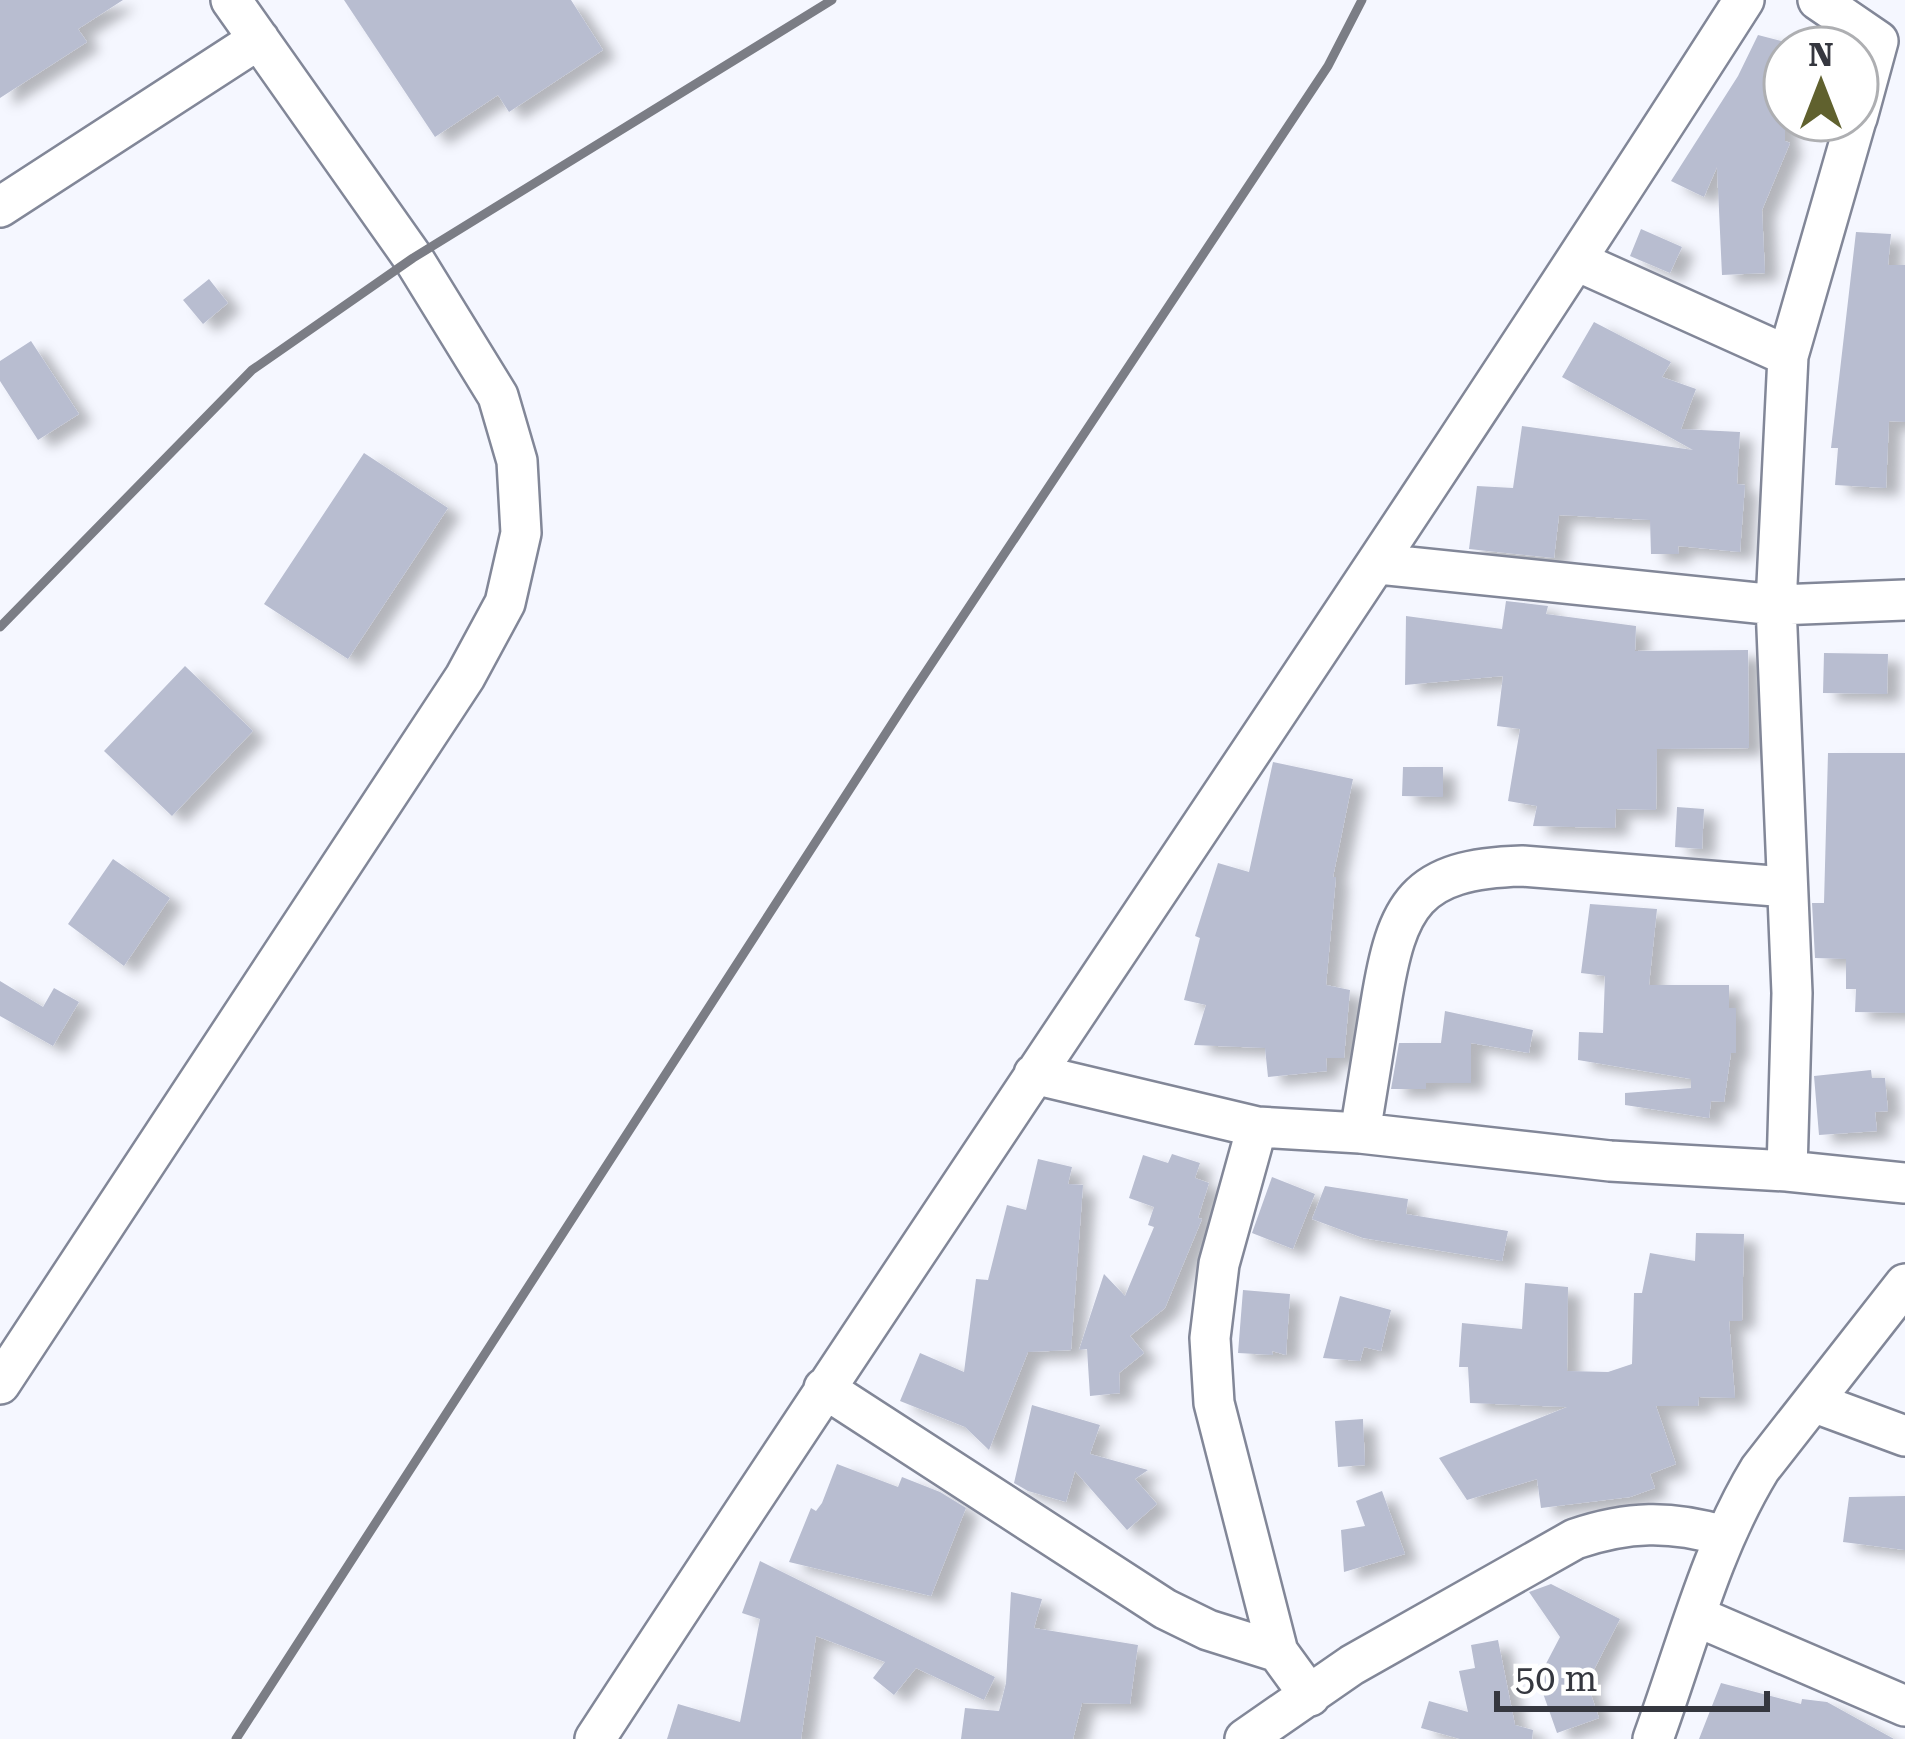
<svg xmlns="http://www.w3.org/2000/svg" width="1905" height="1739" viewBox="0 0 1905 1739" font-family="'Roboto Serif',serif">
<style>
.building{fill:#b8bdd0;filter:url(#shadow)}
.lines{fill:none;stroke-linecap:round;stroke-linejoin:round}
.street-casing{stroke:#828798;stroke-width:44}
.street{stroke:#fff;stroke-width:39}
.rail{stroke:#7b7d85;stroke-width:9}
</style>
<defs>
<filter id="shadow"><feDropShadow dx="13" dy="8" stdDeviation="6" flood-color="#0004"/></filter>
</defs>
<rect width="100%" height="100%" fill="#f5f7ff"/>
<!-- building -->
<path class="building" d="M 0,0 L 123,0 L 78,29 L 87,42 L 0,98 Z
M 344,0 L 571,0 L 603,50 L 509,112 L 498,95 L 435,137 Z
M 1758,35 L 1785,42 L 1785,141 L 1790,143 L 1762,210 L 1765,273 L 1722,275 L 1717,167 L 1704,197 L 1671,181 L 1738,76 Z
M 1641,229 L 1682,247 L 1670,273 L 1630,256 Z
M 1856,232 L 1891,234 L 1888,265 L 1905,265 L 1905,422 L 1889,421 L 1886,488 L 1835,485 L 1838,448 L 1831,448 Z
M 209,279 L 228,303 L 203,324 L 183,300 Z
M 1594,322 L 1671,362 L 1662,377 L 1696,389 L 1681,429 L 1740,432 L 1737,484 L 1745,485 L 1740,552 L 1678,546 L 1679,554 L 1651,554 L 1650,520 L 1559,515 L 1554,558 L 1469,549 L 1477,486 L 1513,488 L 1522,426 L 1693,450 L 1562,377 Z
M 31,341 L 79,414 L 38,440 L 0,381 L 0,361 Z
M 364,453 L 448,508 L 348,659 L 264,604 Z
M 1506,601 L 1548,606 L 1546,614 L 1636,626 L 1635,651 L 1748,650 L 1749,748 L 1657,749 L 1656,810 L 1616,809 L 1615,828 L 1533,826 L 1537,806 L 1508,801 L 1520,729 L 1497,726 L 1503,676 L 1405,685 L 1406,616 L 1502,629 Z
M 1824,653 L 1888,654 L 1887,694 L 1823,693 Z
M 185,666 L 253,731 L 172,816 L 104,751 Z
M 1828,753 L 1905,753 L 1905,1013 L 1855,1012 L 1856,989 L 1846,989 L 1846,959 L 1815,958 L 1812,903 L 1824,903 Z
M 1273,762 L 1353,779 L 1333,877 L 1336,877 L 1326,985 L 1350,990 L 1344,1058 L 1326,1058 L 1327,1071 L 1268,1077 L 1265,1048 L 1194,1045 L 1206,1005 L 1184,1000 L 1200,938 L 1195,936 L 1218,863 L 1249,872 Z
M 1403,767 L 1443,767 L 1443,797 L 1402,796 Z
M 1677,807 L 1704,809 L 1702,849 L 1675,847 Z
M 113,859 L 170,898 L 124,966 L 68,924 Z
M 1590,904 L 1657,909 L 1649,985 L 1729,985 L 1729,1008 L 1736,1008 L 1736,1053 L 1731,1053 L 1724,1102 L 1711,1101 L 1709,1118 L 1625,1105 L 1625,1093 L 1691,1088 L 1691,1079 L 1578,1060 L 1579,1032 L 1603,1033 L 1605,976 L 1581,973 Z
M 0,981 L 43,1007 L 54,988 L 79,1002 L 53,1046 L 0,1016 Z
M 1445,1011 L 1533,1030 L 1529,1053 L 1471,1043 L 1471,1083 L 1426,1083 L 1426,1089 L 1391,1089 L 1399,1043 L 1441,1043 Z
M 1871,1070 L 1872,1078 L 1885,1078 L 1888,1111 L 1875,1112 L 1877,1131 L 1819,1135 L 1814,1076 Z
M 1172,1154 L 1200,1163 L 1195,1178 L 1209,1183 L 1198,1218 L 1202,1219 L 1165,1308 L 1130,1336 L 1144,1353 L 1119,1373 L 1120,1393 L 1090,1396 L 1087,1349 L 1079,1350 L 1104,1274 L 1125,1296 L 1154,1227 L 1148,1225 L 1154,1207 L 1129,1198 L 1143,1155 L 1168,1163 Z
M 1038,1159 L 1072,1167 L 1068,1184 L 1083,1185 L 1071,1350 L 1028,1352 L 989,1450 L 965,1427 L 900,1401 L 920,1353 L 964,1372 L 976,1279 L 988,1280 L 1007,1205 L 1026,1210 Z
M 1272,1177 L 1315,1194 L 1293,1249 L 1252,1233 Z
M 1325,1186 L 1408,1199 L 1406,1214 L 1508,1231 L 1502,1261 L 1363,1238 L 1312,1219 Z
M 1696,1233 L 1744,1234 L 1742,1321 L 1729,1321 L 1735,1398 L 1699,1397 L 1698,1406 L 1656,1406 L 1676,1464 L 1650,1474 L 1655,1488 L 1630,1497 L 1541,1508 L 1537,1479 L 1467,1500 L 1439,1458 L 1567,1407 L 1470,1403 L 1468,1367 L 1459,1367 L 1462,1323 L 1522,1329 L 1525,1283 L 1568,1287 L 1567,1371 L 1608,1372 L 1632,1364 L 1634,1293 L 1642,1293 L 1650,1253 L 1695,1261 Z
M 1243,1290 L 1290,1294 L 1286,1355 L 1272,1351 L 1273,1355 L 1238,1353 Z
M 1340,1296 L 1391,1310 L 1381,1351 L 1364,1347 L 1360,1361 L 1323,1358 Z
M 1032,1405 L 1100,1425 L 1090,1454 L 1148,1470 L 1135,1479 L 1157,1504 L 1127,1530 L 1075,1471 L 1066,1502 L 1028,1491 L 1014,1483 Z
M 1363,1419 L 1365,1465 L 1338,1467 L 1335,1421 Z
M 837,1464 L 898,1487 L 902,1477 L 940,1492 L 966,1508 L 931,1596 L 789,1562 L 811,1508 L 816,1511 L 822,1503 Z
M 1382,1491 L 1405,1554 L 1344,1572 L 1341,1530 L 1365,1526 L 1356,1501 Z
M 1905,1496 L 1905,1550 L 1843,1542 L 1849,1497 Z
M 760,1561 L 995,1677 L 984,1700 L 916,1668 L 894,1695 L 873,1678 L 885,1662 L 816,1636 L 801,1739 L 667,1739 L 678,1704 L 740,1722 L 760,1619 L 742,1613 Z
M 1551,1584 L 1620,1619 L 1587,1683 L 1599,1718 L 1557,1733 L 1538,1679 L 1560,1637 L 1529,1592 Z
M 1011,1592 L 1042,1599 L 1034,1628 L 1138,1645 L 1130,1704 L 1082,1703 L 1073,1739 L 961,1739 L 965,1708 L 999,1711 L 1006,1683 Z
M 1498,1640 L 1515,1725 L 1533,1730 L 1532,1739 L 1460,1739 L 1421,1728 L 1429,1701 L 1468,1712 L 1459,1671 L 1475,1668 L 1471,1645 Z
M 1721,1683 L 1801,1704 L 1802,1699 L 1827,1702 L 1894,1739 L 1699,1739 Z"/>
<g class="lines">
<!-- street casing -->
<g class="street-casing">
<path id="street" d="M 1818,0 L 1878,41 L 1857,118
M 1856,120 L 1788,356 L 1776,605 L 1905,600
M 0,207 L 259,39
M 1577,261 L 1788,356
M 1379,564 L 1776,605 L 1792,993 L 1787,1171
M 1034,1074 L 1257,1127 L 1360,1133 L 1610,1161 L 1787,1171 L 1905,1183
M 1257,1127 L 1219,1264 L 1210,1338 L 1214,1403 L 1278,1652 L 1310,1696
M 1360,1133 C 1367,1089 1374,1046 1381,1003 C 1397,904 1415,869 1522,866 L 1787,887
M 0,1384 L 465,677 L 505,603 L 521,533 L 517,461 L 498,396 L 413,258 L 231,0
M 824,1388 L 1165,1609 L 1208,1630 L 1278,1652
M 1813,1402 L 1905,1436
M 1698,1617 L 1905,1706
M 595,1739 C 974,1157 1370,585 1744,0
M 1245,1739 L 1352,1665 L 1575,1539 C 1628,1521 1670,1520 1724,1536
M 1653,1739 C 1686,1649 1710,1551 1760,1469 L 1905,1284"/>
</g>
<!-- street -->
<use href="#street" class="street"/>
<!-- rail -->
<path class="rail" d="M 0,627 L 252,370 L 413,258 L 832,0
M 236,1739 L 910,696 L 1328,66 L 1362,0"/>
</g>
<!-- north arrow -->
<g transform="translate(1821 84)"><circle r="57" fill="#ffffff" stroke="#aeafb2" stroke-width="3"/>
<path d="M0-9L21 45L0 30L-21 45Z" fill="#60612e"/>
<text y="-18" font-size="33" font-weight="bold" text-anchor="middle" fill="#35373f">N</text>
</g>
<!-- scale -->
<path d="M1497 1691v18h270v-18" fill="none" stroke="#35373f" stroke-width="6"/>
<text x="1515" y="1691" font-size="36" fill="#35373f" stroke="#ffffff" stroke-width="9" paint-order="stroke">50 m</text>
</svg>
